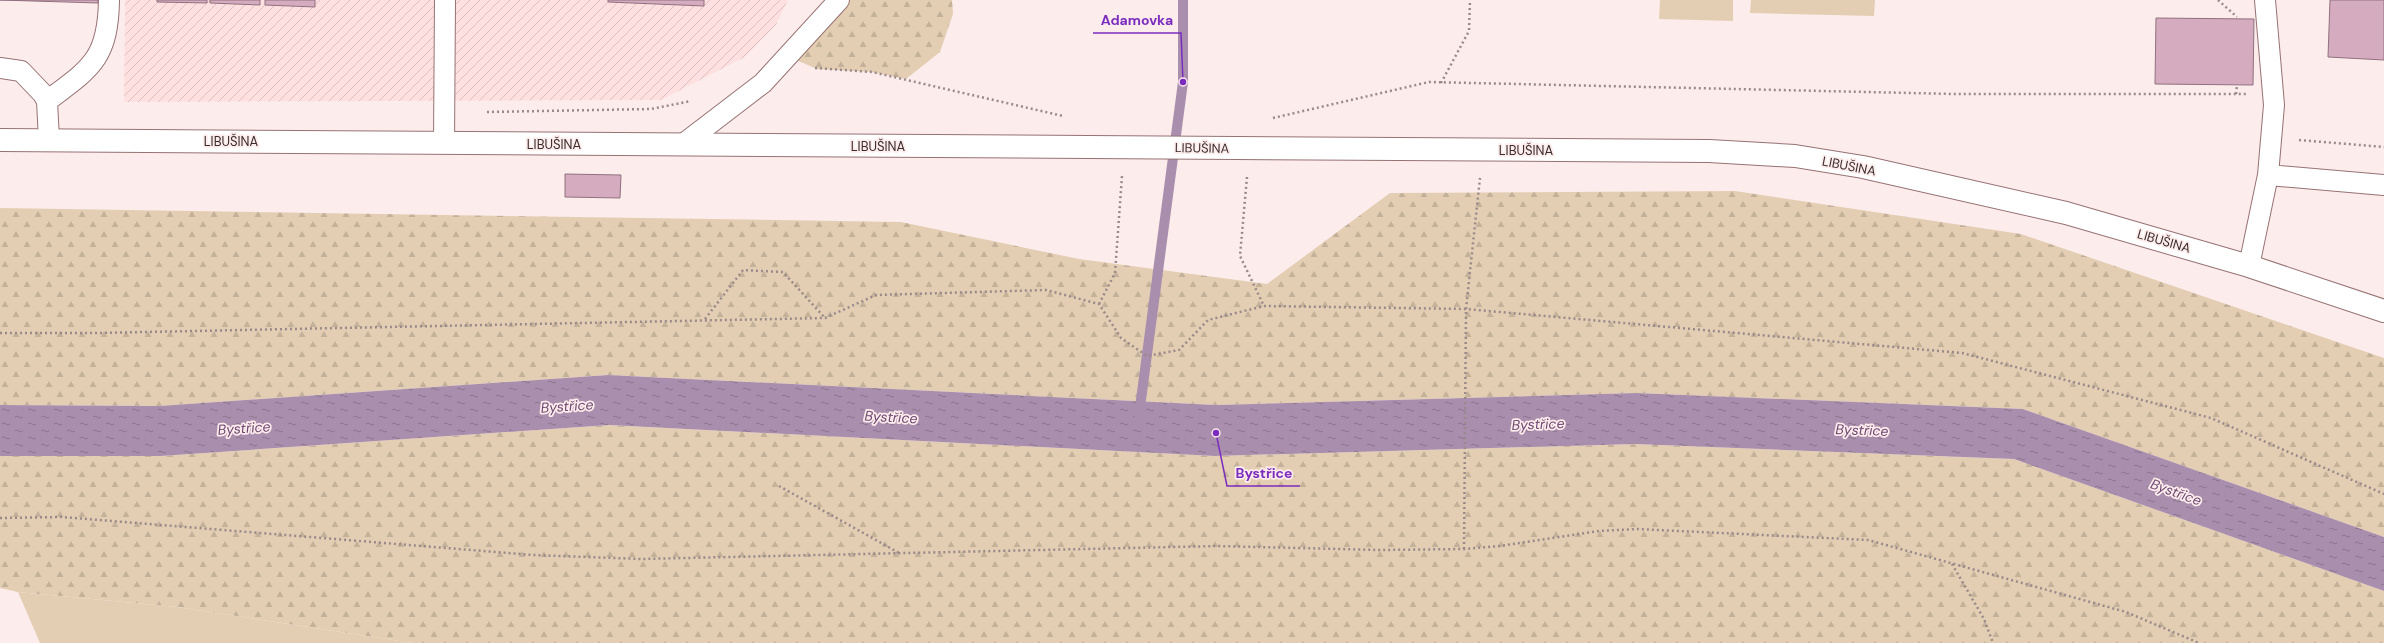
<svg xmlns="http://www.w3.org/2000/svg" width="2384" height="643" viewBox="0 0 2384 643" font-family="'DM Sans',sans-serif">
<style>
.industrial{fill:url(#industrial-furrows)}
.green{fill:#e4ceb3}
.forest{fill:url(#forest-firs)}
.water{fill:url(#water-ripples)}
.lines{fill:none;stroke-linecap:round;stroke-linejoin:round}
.stream{stroke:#a98fad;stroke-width:10}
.building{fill:#d5acbf;stroke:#90707e}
.service-casing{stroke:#967273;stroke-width:22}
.tertiary-casing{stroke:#967273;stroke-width:24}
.path{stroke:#99898a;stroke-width:2.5;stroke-dasharray:2 3;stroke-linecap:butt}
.service{stroke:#fff;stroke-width:20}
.tertiary{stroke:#fff;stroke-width:22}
.labels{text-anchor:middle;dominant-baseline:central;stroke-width:3.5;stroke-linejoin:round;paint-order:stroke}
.street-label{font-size:13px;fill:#3a2b2c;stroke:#fdecec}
.water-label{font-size:14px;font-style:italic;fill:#6d4772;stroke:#fdecec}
.leader{fill:none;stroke:#7b2cbf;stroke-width:1.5}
.callout-dot{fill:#7b2cbf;stroke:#fdecec;stroke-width:1.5}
.callout-label{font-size:14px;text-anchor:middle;font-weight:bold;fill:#7b2cbf;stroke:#fdecec;stroke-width:3.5;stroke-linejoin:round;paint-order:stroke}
</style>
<defs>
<pattern id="industrial-furrows" width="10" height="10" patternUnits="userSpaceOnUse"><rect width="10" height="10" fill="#fee0e0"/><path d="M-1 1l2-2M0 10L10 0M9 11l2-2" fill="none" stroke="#dac0c0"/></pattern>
<pattern id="forest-firs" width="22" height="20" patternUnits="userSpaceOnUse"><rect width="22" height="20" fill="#e4ceb3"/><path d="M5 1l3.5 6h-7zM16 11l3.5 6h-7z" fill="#c4b19a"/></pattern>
<pattern id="water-ripples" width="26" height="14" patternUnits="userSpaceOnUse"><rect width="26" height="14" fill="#a98fad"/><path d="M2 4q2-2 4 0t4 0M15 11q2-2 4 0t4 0" fill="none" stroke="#8b758d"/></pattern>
</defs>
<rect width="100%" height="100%" fill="#fdecec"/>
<!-- industrial -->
<path class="industrial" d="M 125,0 L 788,0 L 776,25 L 745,57 L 661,100 L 124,102 Z"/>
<!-- green -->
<path class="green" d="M 1660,0 L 1733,0 L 1733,21 L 1659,19 Z
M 1751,0 L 1875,0 L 1874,16 L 1750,13 Z
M 18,592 L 177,607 L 413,643 L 40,643 Z"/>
<!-- forest -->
<path class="forest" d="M 839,0 L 952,0 L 953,14 L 940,52 L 906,79 L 872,72 L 817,69 L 789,57 Z
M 1735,191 L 2021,234 L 2384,358 L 2384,537 L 2023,409 L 1636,393 L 1216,405 L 608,375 L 159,406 L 0,405 L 0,208 L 901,222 L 1079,259 L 1267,284 L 1390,193 Z
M 608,425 L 1215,456 L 1635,444 L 2014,459 L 2384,591 L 2384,643 L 413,643 L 177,607 L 18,592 L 0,588 L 0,456 L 161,456 Z"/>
<!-- water -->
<path class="water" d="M 608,375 L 1216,405 L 1636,393 L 2023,409 L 2384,537 L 2384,591 L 2014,459 L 1635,444 L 1215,456 L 609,425 L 161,456 L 0,456 L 0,405 L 159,406 Z"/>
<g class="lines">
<!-- stream -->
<path class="stream" d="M 1139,415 L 1183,82 L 1183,0"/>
</g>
<!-- building -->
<path class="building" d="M 0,0 L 98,0 L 98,3 Z
M 157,0 L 207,0 L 207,3 L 157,2 Z
M 210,0 L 260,0 L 260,5 L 210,3 Z
M 265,0 L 315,0 L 315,7 L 265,5 Z
M 608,0 L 704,0 L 704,6 L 608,2 Z
M 2330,0 L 2384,0 L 2384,60 L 2328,57 Z
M 2156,18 L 2254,19 L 2253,85 L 2155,84 Z
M 565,174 L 621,175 L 620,198 L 565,197 Z"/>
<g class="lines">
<!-- service casing -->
<g class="service-casing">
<path id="service" d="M 0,68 L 21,71 L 43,94 L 47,101 L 49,140
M 47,101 C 91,68 108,59 109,0
M 444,143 L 445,0
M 682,145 L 763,83 L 839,0
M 2268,175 L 2384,185
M 2249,266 L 2268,175 L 2274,105 L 2265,0"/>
</g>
<!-- tertiary casing -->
<g class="tertiary-casing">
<path id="tertiary" d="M 0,140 L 1709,151 L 1795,156 L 1863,167 L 2066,213 L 2249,266 L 2384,311"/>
</g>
<!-- path -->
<path class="path" d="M 2218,0 L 2237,17
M 815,68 L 872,72 L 1063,116
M 1441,83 L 1469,31 L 1470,0
M 2236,94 L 2237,85
M 487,112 L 651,109 L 691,101
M 1273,118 L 1429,82 L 1954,94 L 2246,94
M 2299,140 L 2384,147
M 1247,177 L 1240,256 L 1264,306
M 1099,304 L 1115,273 L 1122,176
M 705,319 L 743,270 L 783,272 L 825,318
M 0,333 L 97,333 L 825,318 L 876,295 L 1046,290 L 1099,304 L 1121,338 L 1147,356 L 1179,350 L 1208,320 L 1264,306 L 1466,309 L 1962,353 L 2211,418 L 2384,494
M 779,486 L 901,554
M 0,518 L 62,517 L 533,555 L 641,559 L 1217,546 L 1380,550 L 1464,549 L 1500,546 L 1599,531 L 1637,529 L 1868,540 L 2126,612 L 2199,643
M 1464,549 L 1466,309 L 1480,178
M 1952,564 L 1984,619 L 1993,643"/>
<!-- service -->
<use href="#service" class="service"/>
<!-- tertiary -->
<use href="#tertiary" class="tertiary"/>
</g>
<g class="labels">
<!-- street labels -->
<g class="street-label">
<text x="231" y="141">LIBUŠINA</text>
<text x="554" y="144">LIBUŠINA</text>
<text x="878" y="146">LIBUŠINA</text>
<text transform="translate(1202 148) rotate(1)">LIBUŠINA</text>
<text x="1526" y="150">LIBUŠINA</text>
<text transform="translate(1849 166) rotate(11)">LIBUŠINA</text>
<text transform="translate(2164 241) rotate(16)">LIBUŠINA</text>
</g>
<!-- water labels -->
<g class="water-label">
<text transform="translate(567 406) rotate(-4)">Bystřice</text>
<text transform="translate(891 417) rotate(3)">Bystřice</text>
<text transform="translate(1538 424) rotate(-2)">Bystřice</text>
<text transform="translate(244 428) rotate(-4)">Bystřice</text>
<text transform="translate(1862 430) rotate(2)">Bystřice</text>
<text transform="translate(2176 492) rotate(20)">Bystřice</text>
</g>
</g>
<!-- callouts -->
<path class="leader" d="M1183 82L1181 33H1093M1216 433L1227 486H1300"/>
<g class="callout-dot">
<circle cx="1183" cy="82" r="4"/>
<circle cx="1216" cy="433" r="4"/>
</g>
<g class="callout-label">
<text x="1137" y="25">Adamovka</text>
<text x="1264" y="478">Bystřice</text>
</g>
</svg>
